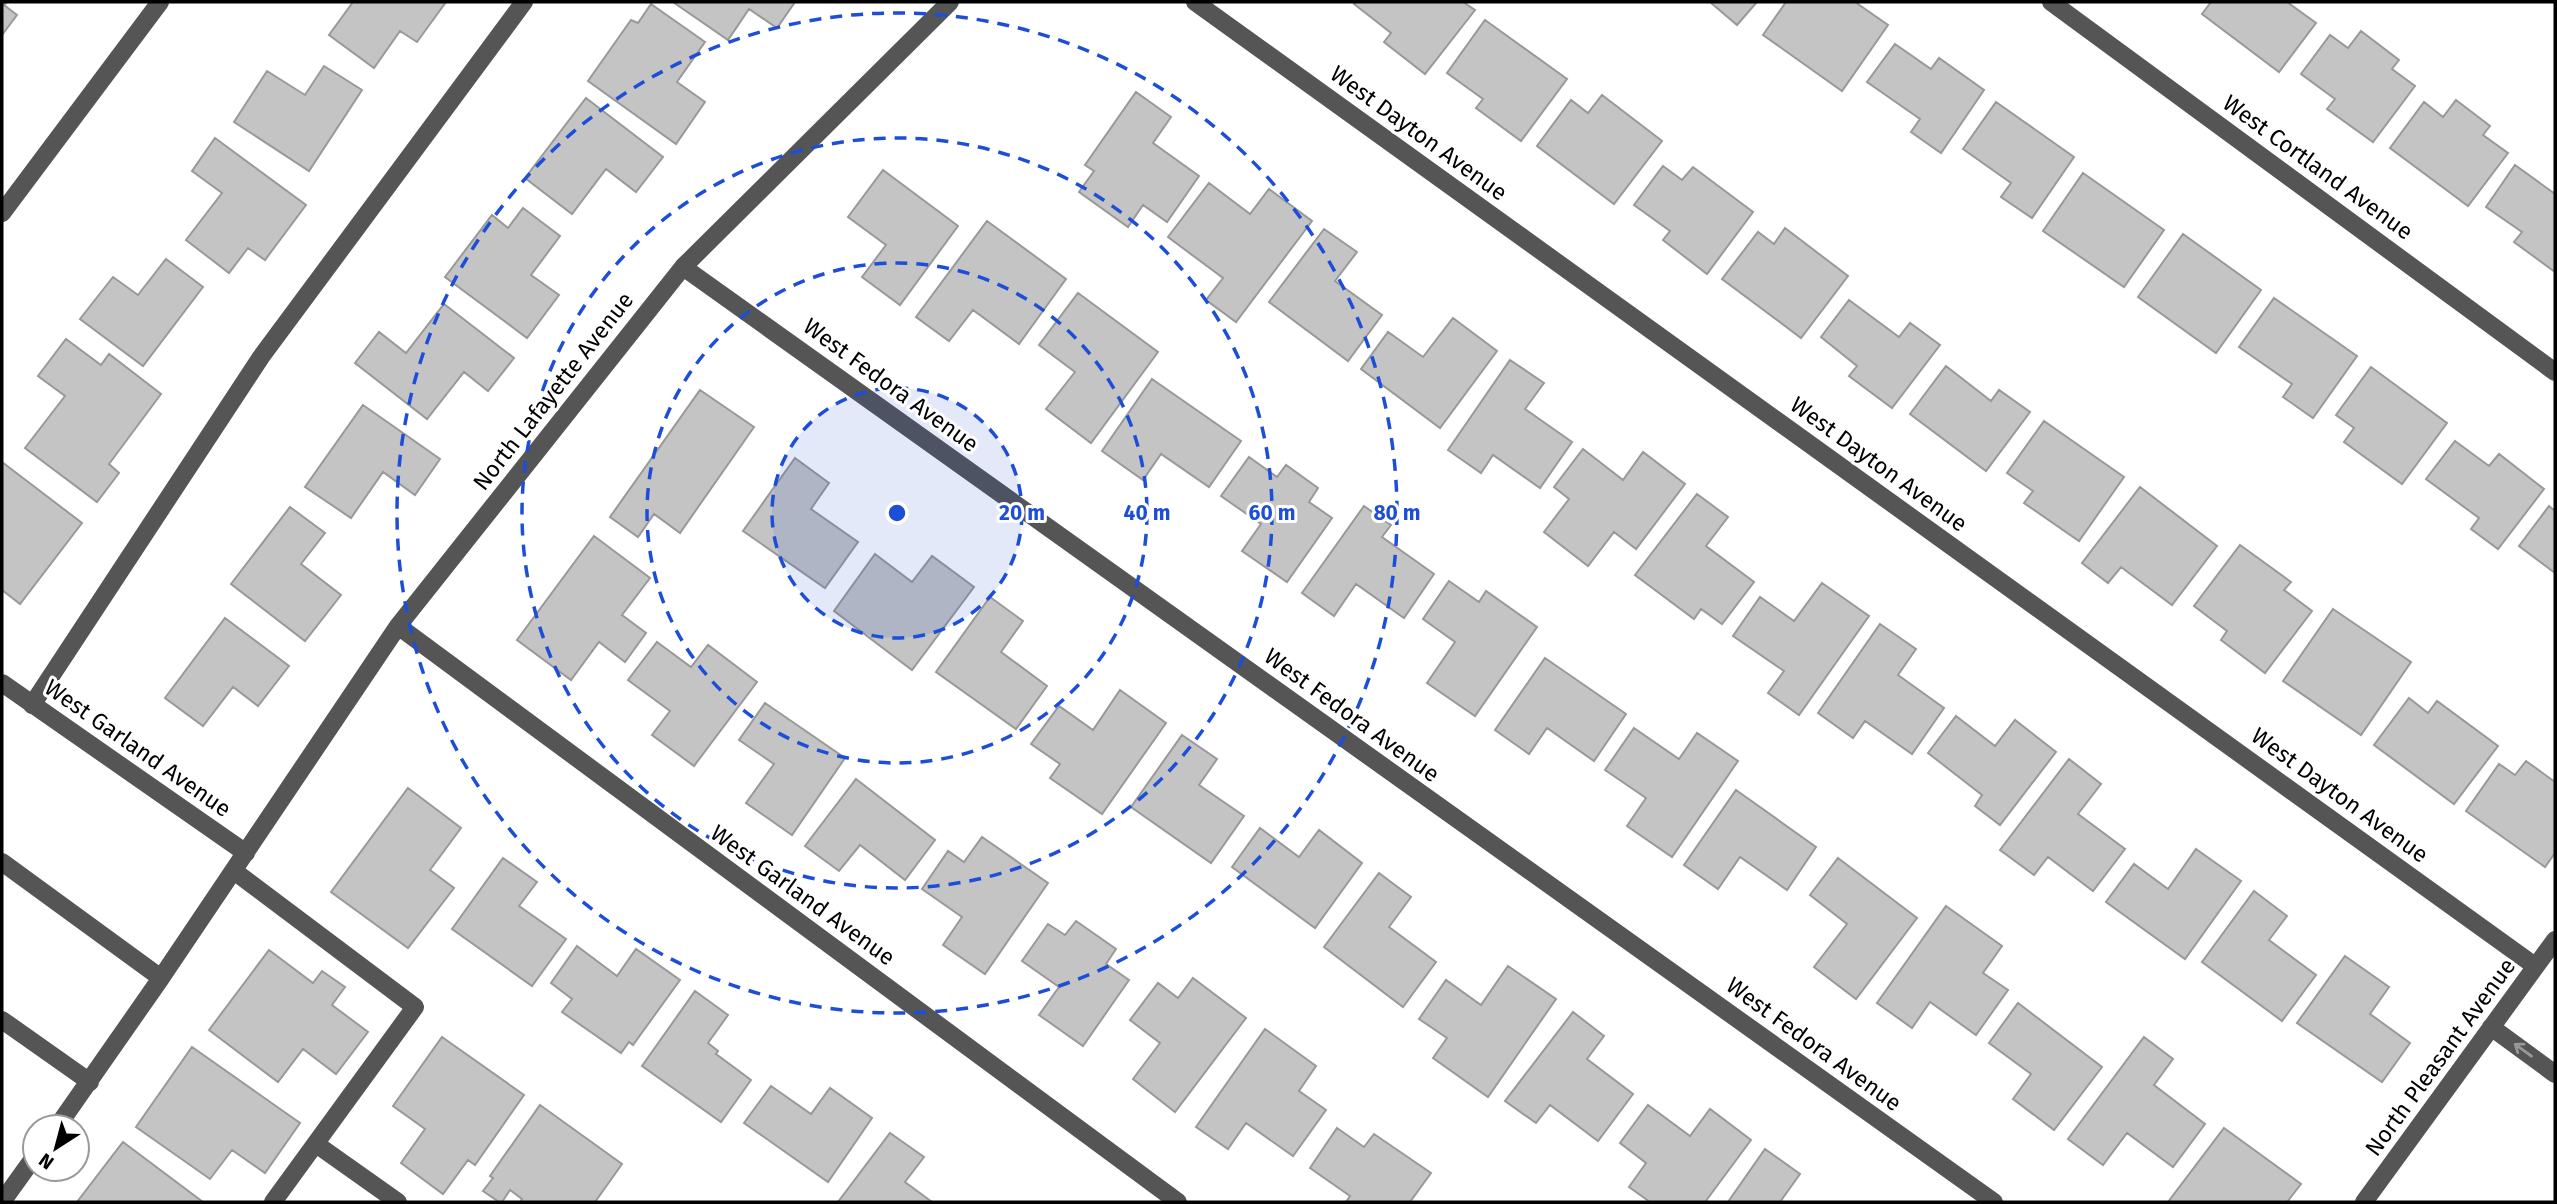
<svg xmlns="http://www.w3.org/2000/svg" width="2557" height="1204" viewBox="0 0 2557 1204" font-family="'Fira Sans',sans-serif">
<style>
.building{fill:#c4c4c4;stroke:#999;stroke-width:2}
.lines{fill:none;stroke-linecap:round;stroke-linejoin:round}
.minor{stroke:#555;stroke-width:18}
.oneway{stroke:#999}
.ring{fill:none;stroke:#1d4ed8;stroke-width:3.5;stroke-dasharray:12 9}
.labels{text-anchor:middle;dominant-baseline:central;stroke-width:6;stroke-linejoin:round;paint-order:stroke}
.street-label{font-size:23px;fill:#000;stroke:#fff}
.centre{fill:#1d4ed8;stroke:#fff;stroke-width:3.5}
.ring-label{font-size:21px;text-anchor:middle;font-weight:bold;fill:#1d4ed8;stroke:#fff;stroke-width:6;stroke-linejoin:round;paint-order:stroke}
</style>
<rect width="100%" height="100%" fill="#fff"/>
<!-- building -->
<path class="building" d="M 2,2 L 7,2 L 4,5 L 17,15 L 2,35 Z
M 353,2 L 446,2 L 417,42 L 400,31 L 374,68 L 329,35 Z
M 673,2 L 795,2 L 777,28 L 749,9 L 728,40 Z
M 1356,2 L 1463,2 L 1475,10 L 1425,74 L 1384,42 L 1391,33 L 1354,4 Z
M 1710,2 L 1757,2 L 1737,25 Z
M 1786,2 L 1855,2 L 1888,25 L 1842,91 L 1763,35 Z
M 2211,2 L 2287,2 L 2316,23 L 2279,72 L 2202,14 Z
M 651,4 L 705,42 L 677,82 L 705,102 L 676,144 L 588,81 L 631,20 L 638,23 Z
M 1485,20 L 1567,79 L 1521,141 L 1476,108 L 1483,99 L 1447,73 Z
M 2361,31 L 2399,60 L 2392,69 L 2415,86 L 2373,142 L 2327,109 L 2335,99 L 2301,74 L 2330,35 L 2348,48 Z
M 1895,44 L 1931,69 L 1939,58 L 1984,90 L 1941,153 L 1911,132 L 1920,119 L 1867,82 Z
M 324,66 L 362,90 L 309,171 L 234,122 L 267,71 L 305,95 Z
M 1136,92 L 1171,117 L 1153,143 L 1199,176 L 1167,222 L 1143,205 L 1128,227 L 1079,192 L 1094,171 L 1085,165 Z
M 1602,95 L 1662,141 L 1614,204 L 1537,146 L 1571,100 L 1588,113 Z
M 586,98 L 663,157 L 636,192 L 606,169 L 572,214 L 525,178 Z
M 2456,100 L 2490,126 L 2483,135 L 2508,153 L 2468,206 L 2390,148 L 2424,102 L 2443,117 Z
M 1996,102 L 2074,157 L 2032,218 L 2001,197 L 2011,183 L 1963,149 Z
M 215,138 L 306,205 L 265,260 L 248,248 L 229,273 L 186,240 L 222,193 L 192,171 Z
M 2515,165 L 2555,194 L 2555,272 L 2514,242 L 2522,232 L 2486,207 Z
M 1663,166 L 1682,180 L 1693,167 L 1753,212 L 1707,274 L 1663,240 L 1670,231 L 1634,205 Z
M 883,170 L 958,226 L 900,305 L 862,277 L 886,245 L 848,217 Z
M 2083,173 L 2164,230 L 2124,287 L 2043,231 Z
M 1209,183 L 1250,214 L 1269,189 L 1312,221 L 1236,322 L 1206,300 L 1223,278 L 1168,237 Z
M 523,208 L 560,236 L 531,275 L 559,295 L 527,338 L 445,277 L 492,215 L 508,228 Z
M 987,221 L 1066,279 L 1019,344 L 973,310 L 949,341 L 916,317 Z
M 1785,228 L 1848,276 L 1801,338 L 1722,279 L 1758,232 L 1774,244 Z
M 1324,229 L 1357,252 L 1335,281 L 1382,315 L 1348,361 L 1269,302 Z
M 2183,234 L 2261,290 L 2216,353 L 2138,297 Z
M 166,259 L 203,287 L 143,366 L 80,319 L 113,277 L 138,295 Z
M 1078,293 L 1158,352 L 1091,443 L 1046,409 L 1075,372 L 1039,345 Z
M 2274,298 L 2357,356 L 2313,418 L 2283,397 L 2292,384 L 2239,347 Z
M 1849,300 L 1899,337 L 1910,323 L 1940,345 L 1892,408 L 1849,376 L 1857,366 L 1821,337 Z
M 444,304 L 514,358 L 488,391 L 464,372 L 427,419 L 355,363 L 379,332 L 406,353 Z
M 1453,318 L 1497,351 L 1440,428 L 1361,369 L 1388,332 L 1423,357 Z
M 66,339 L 101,365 L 109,354 L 161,394 L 109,464 L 119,473 L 97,502 L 25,448 L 65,396 L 38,376 Z
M 1510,360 L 1544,383 L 1525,409 L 1572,442 L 1540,488 L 1493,455 L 1481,473 L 1448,450 Z
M 1946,366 L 1991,401 L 1999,390 L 2030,412 L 1986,471 L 1910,414 Z
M 2371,367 L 2447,423 L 2402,484 L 2344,442 L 2354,428 L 2336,415 Z
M 1152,379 L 1241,441 L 1209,487 L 1161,454 L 1143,480 L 1102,451 Z
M 700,390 L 754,427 L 680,533 L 654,514 L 638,537 L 610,517 Z
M 363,405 L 440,459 L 415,495 L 383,472 L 351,518 L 305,487 Z
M 2044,421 L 2124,477 L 2079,541 L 2024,503 L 2033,491 L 2007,473 Z
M 2455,441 L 2489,466 L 2499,454 L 2544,489 L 2498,549 L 2471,529 L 2479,518 L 2426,479 Z
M 1583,449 L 1623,480 L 1643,452 L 1685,484 L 1636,549 L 1614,532 L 1588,566 L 1544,532 L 1569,499 L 1554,487 Z
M 1249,457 L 1277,477 L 1286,465 L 1318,488 L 1309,502 L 1332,518 L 1287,582 L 1242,551 L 1261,524 L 1221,496 Z
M 795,458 L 829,483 L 811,509 L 858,542 L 825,588 L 743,531 Z
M 2,462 L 82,523 L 20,604 L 2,590 Z
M 2140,487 L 2217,546 L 2172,605 L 2121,567 L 2108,583 L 2082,563 Z
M 1697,494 L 1728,517 L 1706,546 L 1754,582 L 1722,624 L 1701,609 L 1694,619 L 1635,575 Z
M 1364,506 L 1391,525 L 1382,537 L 1434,574 L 1404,618 L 1356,584 L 1334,616 L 1302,593 Z
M 2549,506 L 2555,511 L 2555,573 L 2519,546 Z
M 290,507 L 325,533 L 301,564 L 341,595 L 305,641 L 231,584 Z
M 594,536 L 650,578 L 622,615 L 646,633 L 625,662 L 599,642 L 571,680 L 517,640 Z
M 2240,545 L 2291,582 L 2284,590 L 2312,611 L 2265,673 L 2221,640 L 2227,631 L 2194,606 Z
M 875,554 L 912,582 L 932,556 L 974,587 L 912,670 L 834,611 Z
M 1449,581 L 1479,602 L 1486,591 L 1537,627 L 1475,716 L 1427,683 L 1455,642 L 1423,619 Z
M 1822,583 L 1869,616 L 1799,715 L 1768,693 L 1784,671 L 1733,636 L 1760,597 L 1794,621 Z
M 990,597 L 1023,621 L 1001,652 L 1047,686 L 1016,729 L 936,672 Z
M 2333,609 L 2411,662 L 2361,735 L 2283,681 Z
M 225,618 L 289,666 L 258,706 L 233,687 L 203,726 L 165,698 Z
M 1880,624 L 1916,649 L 1898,675 L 1944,708 L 1912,754 L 1865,721 L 1853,738 L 1818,713 Z
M 657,642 L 691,667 L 708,645 L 757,682 L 694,766 L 652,735 L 670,711 L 628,680 Z
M 1545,658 L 1626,714 L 1594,761 L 1547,728 L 1529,754 L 1495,730 Z
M 1120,690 L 1166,723 L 1102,814 L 1050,778 L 1060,764 L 1031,744 L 1059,706 L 1093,730 Z
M 2409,698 L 2428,713 L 2437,701 L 2498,746 L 2454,804 L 2374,745 Z
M 765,703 L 845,758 L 792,835 L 746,803 L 774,764 L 739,740 Z
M 1956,716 L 1995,746 L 2015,720 L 2056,752 L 2000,825 L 1975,806 L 1982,795 L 1928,753 Z
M 1634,728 L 1679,759 L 1697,733 L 1738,761 L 1672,857 L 1627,826 L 1646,798 L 1605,770 Z
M 1182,735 L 1217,759 L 1199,785 L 1244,816 L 1211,863 L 1131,807 Z
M 2069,759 L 2101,784 L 2078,814 L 2125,849 L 2093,891 L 2048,857 L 2034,875 L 2000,850 Z
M 2526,761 L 2555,782 L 2555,853 L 2545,867 L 2466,811 L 2499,764 L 2515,775 Z
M 856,779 L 935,840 L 905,880 L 860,845 L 839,871 L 805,846 Z
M 408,788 L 461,828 L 430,870 L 454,888 L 408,948 L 331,892 Z
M 1736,790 L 1816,847 L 1787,890 L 1740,857 L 1718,889 L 1684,865 Z
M 1260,828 L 1299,857 L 1319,830 L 1362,863 L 1315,928 L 1232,867 Z
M 982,837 L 1048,883 L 985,974 L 943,945 L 962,917 L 922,889 L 948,851 L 964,862 Z
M 2196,849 L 2241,881 L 2185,959 L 2106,902 L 2134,864 L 2168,889 Z
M 503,858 L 537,882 L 519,906 L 566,939 L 532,986 L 452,929 Z
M 1838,858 L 1917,918 L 1856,999 L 1814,967 L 1847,924 L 1810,895 Z
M 1379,873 L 1411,897 L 1389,927 L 1436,962 L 1403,1007 L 1324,947 Z
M 2254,891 L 2287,916 L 2269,940 L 2316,975 L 2282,1021 L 2202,962 Z
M 1946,906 L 2002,946 L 1983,973 L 2008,990 L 1976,1035 L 1930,1002 L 1912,1028 L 1877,1003 Z
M 1076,921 L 1116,949 L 1106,964 L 1129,980 L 1083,1046 L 1039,1015 L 1059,987 L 1022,961 L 1048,924 L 1065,935 Z
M 577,946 L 617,976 L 636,949 L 680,980 L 633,1045 L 629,1042 L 621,1053 L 562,1012 L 572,999 L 551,983 Z
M 269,950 L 313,983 L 322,971 L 345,987 L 332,1005 L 368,1032 L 336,1074 L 303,1049 L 278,1082 L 209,1030 Z
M 2345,956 L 2389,987 L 2370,1014 L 2410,1043 L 2382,1082 L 2297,1023 Z
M 1508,966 L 1556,999 L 1488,1097 L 1433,1058 L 1447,1038 L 1419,1019 L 1446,980 L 1481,1005 Z
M 1193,978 L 1246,1018 L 1175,1112 L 1133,1079 L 1160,1043 L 1130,1020 L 1158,983 L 1178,998 Z
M 695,991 L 728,1015 L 708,1043 L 718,1051 L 716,1054 L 751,1080 L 721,1122 L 642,1066 Z
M 2018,1003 L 2102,1067 L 2054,1130 L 2013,1099 L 2031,1074 L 1989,1043 Z
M 1573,1012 L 1604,1036 L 1587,1059 L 1633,1094 L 1598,1141 L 1550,1105 L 1536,1123 L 1505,1101 Z
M 1265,1029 L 1316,1066 L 1299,1091 L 1326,1110 L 1293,1156 L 1246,1123 L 1228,1149 L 1196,1127 Z
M 442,1037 L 524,1095 L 475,1165 L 468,1160 L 443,1194 L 401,1163 L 425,1129 L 393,1106 Z
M 2144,1037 L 2173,1059 L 2154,1085 L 2205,1124 L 2173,1167 L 2127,1133 L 2103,1165 L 2068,1139 Z
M 192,1047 L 300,1123 L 265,1173 L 232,1150 L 210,1179 L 136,1127 Z
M 771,1086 L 811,1114 L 830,1088 L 872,1118 L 828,1182 L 744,1123 Z
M 540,1105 L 622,1164 L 595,1202 L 520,1202 L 522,1199 L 510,1190 L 502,1202 L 499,1202 L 483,1191 L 493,1178 L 490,1176 Z
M 1648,1105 L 1690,1136 L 1710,1109 L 1751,1140 L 1705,1202 L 1650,1202 L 1629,1187 L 1646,1163 L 1620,1143 Z
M 1337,1128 L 1364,1147 L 1374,1134 L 1431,1173 L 1410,1202 L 1346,1202 L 1350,1196 L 1310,1168 Z
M 2224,1128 L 2301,1184 L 2287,1202 L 2168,1202 Z
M 890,1133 L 924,1157 L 905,1182 L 932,1202 L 838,1202 Z
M 123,1142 L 203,1202 L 77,1202 Z
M 1765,1149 L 1800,1174 L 1780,1202 L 1728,1202 Z"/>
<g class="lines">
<!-- minor -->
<path class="minor" d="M 1195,2 L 2535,966
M 2051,2 L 2555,372
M 2,213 L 160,2
M 683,267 L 1994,1202
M 398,626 L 1178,1202
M 2,683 L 246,853
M 32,705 L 261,357 L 524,2
M 2,862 L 161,978 L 57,1127
M 234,871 L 415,1007 L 273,1202
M 161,978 L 398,626 L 683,267 L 950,2
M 2,1020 L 90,1082
M 2491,1027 L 2555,1074
M 316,1144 L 398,1202
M 2,1202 L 35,1156
M 2364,1202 L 2555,940"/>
</g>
<!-- one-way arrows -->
<defs><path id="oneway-shaft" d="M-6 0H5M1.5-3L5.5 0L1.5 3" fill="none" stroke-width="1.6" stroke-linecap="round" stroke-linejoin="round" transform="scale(1.75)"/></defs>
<use class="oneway" href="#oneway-shaft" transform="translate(2523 1050) rotate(-144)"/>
<!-- distance rings -->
<circle cx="897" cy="513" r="125" fill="#1d4ed8" fill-opacity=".12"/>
<g class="ring">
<circle cx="897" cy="513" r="125"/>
<circle cx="897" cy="513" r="250"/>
<circle cx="897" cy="513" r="375"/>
<circle cx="897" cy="513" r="500"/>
</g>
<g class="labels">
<!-- street labels -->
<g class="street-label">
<text transform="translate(1419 133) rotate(36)">West Dayton Avenue</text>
<text transform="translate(2318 167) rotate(36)">West Cortland Avenue</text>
<text transform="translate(891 385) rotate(36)">West Fedora Avenue</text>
<text transform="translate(553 391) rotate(-52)">North Lafayette Avenue</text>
<text transform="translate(1879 464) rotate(36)">West Dayton Avenue</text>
<text transform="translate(1352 715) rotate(36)">West Fedora Avenue</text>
<text transform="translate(138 748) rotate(35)">West Garland Avenue</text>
<text transform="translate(2340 795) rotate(36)">West Dayton Avenue</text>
<text transform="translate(803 895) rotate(36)">West Garland Avenue</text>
<text transform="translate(1814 1044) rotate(36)">West Fedora Avenue</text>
<text transform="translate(2440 1057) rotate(-54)">North Pleasant Avenue</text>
</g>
</g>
<circle cx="897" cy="513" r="10" class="centre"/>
<g class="ring-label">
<text x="1022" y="520">20 m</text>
<text x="1147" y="520">40 m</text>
<text x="1272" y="520">60 m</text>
<text x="1397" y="520">80 m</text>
</g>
<!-- border -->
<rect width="2557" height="1204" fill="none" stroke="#000000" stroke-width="7"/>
<!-- north arrow -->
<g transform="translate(56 1148) rotate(216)"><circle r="33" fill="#ffffff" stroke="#999999" stroke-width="2"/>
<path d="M0-5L12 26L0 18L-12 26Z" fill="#000000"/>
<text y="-10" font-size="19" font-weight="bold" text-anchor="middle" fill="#000000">N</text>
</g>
</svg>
